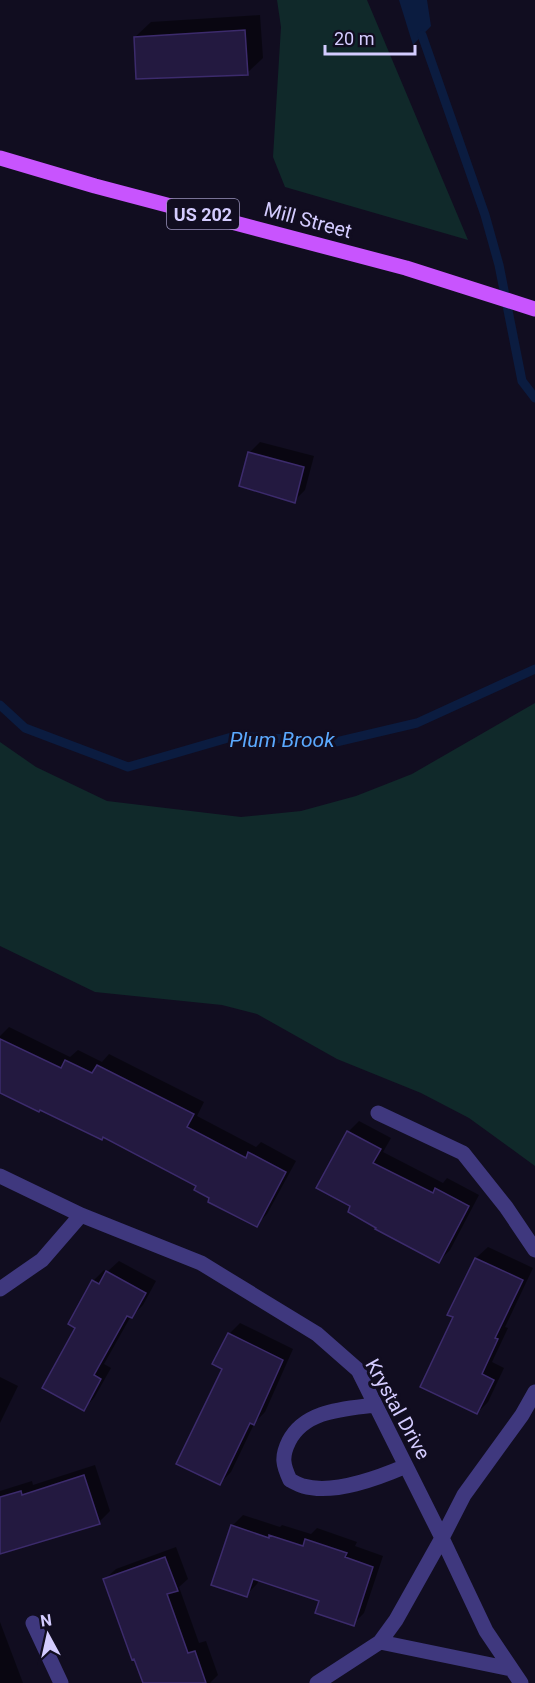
<svg xmlns="http://www.w3.org/2000/svg" width="535" height="1683" viewBox="0 0 535 1683" font-family="Roboto,sans-serif">
<style>
.green{fill:#10292a}
.water{fill:#0b1c40}
.shadow{fill:#0007}
.lines{fill:none;stroke-linecap:round;stroke-linejoin:round}
.stream{stroke:#0b1c40;stroke-width:9}
.building{fill:#231940;stroke:#3c2b6c;stroke-width:1.5}
.minor{stroke:#3f387e;stroke-width:15}
.major{stroke:#c854fe;stroke-width:15}
.labels{text-anchor:middle;dominant-baseline:central;stroke-width:6;stroke-linejoin:round;paint-order:stroke}
.shield{fill:#110d20;stroke:#9a93bc;stroke-width:1.5}
.shield-label{font-size:18px;font-weight:bold;fill:#d4ccff}
.street-label{font-size:20px;fill:#d4ccff;stroke:#110d20}
.water-label{font-size:21px;font-style:italic;fill:#5ba9fe;stroke:#110d20}
</style>
<rect width="100%" height="100%" fill="#110d20"/>
<!-- green -->
<path class="green" d="M 277,0 L 367,0 L 468,240 L 285,187 L 273,157 L 281,27 Z
M 535,703 L 535,1166 L 469,1118 L 421,1093 L 337,1059 L 257,1014 L 222,1005 L 95,992 L 0,946 L 0,742 L 36,767 L 107,801 L 241,817 L 301,811 L 356,796 L 412,774 Z"/>
<!-- water -->
<path class="water" d="M 399,0 L 427,0 L 431,26 L 413,45 Z"/>
<!-- shadow -->
<path class="shadow" d="M 260,15 L 263,58 L 247,73 L 135,37 L 151,22 Z
M 260,442 L 314,456 L 305,490 L 294,501 L 249,453 Z
M 9,1027 L 70,1057 L 78,1050 L 102,1062 L 109,1054 L 204,1102 L 197,1116 L 256,1147 L 261,1142 L 296,1161 L 267,1214 L 256,1225 L 198,1185 L 104,1136 L 102,1139 L 41,1109 L 0,1091 L 0,1036 Z
M 359,1121 L 391,1138 L 383,1152 L 443,1183 L 447,1178 L 479,1195 L 450,1250 L 439,1261 L 352,1206 L 348,1132 Z
M 488,1247 L 533,1268 L 505,1327 L 508,1328 L 492,1362 L 504,1368 L 488,1402 L 477,1413 L 455,1317 L 449,1314 L 476,1258 Z
M 119,1261 L 156,1281 L 143,1305 L 132,1316 L 131,1316 L 104,1364 L 111,1368 L 94,1398 L 83,1409 L 77,1327 L 93,1281 L 104,1270 L 107,1272 Z
M 240,1323 L 293,1349 L 265,1412 L 255,1422 L 231,1472 L 220,1483 L 224,1368 L 229,1334 Z
M 0,1377 L 18,1386 L 0,1423 Z
M 95,1465 L 110,1511 L 99,1522 L 0,1553 L 0,1491 L 32,1481 L 33,1485 Z
M 243,1515 L 280,1527 L 282,1525 L 311,1534 L 317,1528 L 357,1542 L 355,1546 L 383,1556 L 364,1613 L 353,1624 L 321,1600 L 259,1580 L 257,1584 L 246,1595 L 232,1526 Z
M 176,1547 L 188,1579 L 179,1587 L 199,1643 L 206,1641 L 218,1675 L 210,1683 L 144,1683 L 104,1580 L 116,1569 Z
M 0,1622 L 23,1683 L 0,1683 Z"/>
<g class="lines">
<!-- stream -->
<path class="stream" d="M 422,35 L 485,215 L 499,265 L 522,381 L 535,398
M 0,705 L 25,728 L 128,767 L 235,736 L 336,742 L 417,723 L 535,669"/>
</g>
<!-- building -->
<path class="building" d="M 245,30 L 248,75 L 136,79 L 134,37 Z
M 248,452 L 304,467 L 295,503 L 239,486 Z
M 0,1039 L 61,1068 L 65,1060 L 92,1073 L 97,1065 L 194,1114 L 187,1127 L 246,1158 L 248,1152 L 286,1172 L 257,1227 L 208,1202 L 209,1198 L 194,1190 L 196,1186 L 103,1137 L 102,1140 L 40,1110 L 39,1112 L 0,1093 Z
M 347,1131 L 381,1149 L 373,1163 L 433,1193 L 435,1188 L 469,1206 L 439,1263 L 375,1229 L 376,1228 L 348,1212 L 350,1206 L 316,1188 Z
M 475,1258 L 523,1280 L 495,1338 L 498,1339 L 482,1374 L 494,1380 L 477,1414 L 420,1387 L 453,1317 L 447,1315 Z
M 106,1271 L 146,1293 L 132,1318 L 127,1316 L 94,1375 L 101,1379 L 84,1411 L 42,1388 L 75,1328 L 68,1324 L 92,1280 L 99,1284 Z
M 228,1333 L 283,1360 L 254,1425 L 250,1423 L 220,1485 L 176,1464 L 222,1369 L 212,1364 Z
M 84,1475 L 100,1524 L 0,1554 L 0,1497 L 21,1491 L 22,1495 Z
M 231,1525 L 269,1538 L 269,1535 L 303,1546 L 305,1539 L 347,1553 L 345,1557 L 373,1567 L 354,1626 L 315,1613 L 319,1601 L 253,1579 L 247,1597 L 211,1585 Z
M 165,1557 L 178,1591 L 167,1594 L 188,1653 L 195,1651 L 206,1683 L 143,1683 L 134,1659 L 132,1660 L 103,1579 Z"/>
<g class="lines">
<!-- minor -->
<path class="minor" d="M 378,1113 L 463,1153 L 506,1207 L 535,1250
M 0,1176 L 81,1215 L 42,1260 L 0,1289
M 81,1215 L 201,1263 L 317,1334 L 358,1370 L 442,1538 L 486,1631 L 521,1683
M 375,1405 C 344,1409 305,1410 289,1441 C 281,1457 283,1465 290,1480 C 294,1482 299,1485 303,1486 C 334,1495 378,1478 406,1466
M 33,1623 L 61,1683
M 380,1642 L 396,1620 L 442,1538 L 464,1495 L 522,1415 L 535,1392
M 317,1683 L 380,1642 L 511,1669"/>
<!-- major -->
<path class="major" d="M 0,158 L 95,186 L 406,268 L 535,309"/>
</g>
<g class="labels">
<!-- shield labels -->
<rect class="shield" x="167" y="199" width="72" height="30" rx="4.5"/>
<g class="shield-label">
<text x="203" y="214">US 202</text>
</g>
<!-- street labels -->
<g class="street-label">
<text transform="translate(308 220) rotate(15)">Mill Street</text>
<text transform="translate(398 1409) rotate(61)">Krystal Drive</text>
</g>
<!-- water labels -->
<g class="water-label">
<text x="282" y="740">Plum Brook</text>
</g>
</g>
<!-- north arrow -->
<g transform="translate(48 1635) rotate(352)" stroke="#110d20" stroke-width="4.5" paint-order="stroke">
<path d="M0-4.5L10 22L0 15L-10 22Z" fill="#d4ccff"/>
<text y="-9" font-size="16" font-weight="bold" text-anchor="middle" fill="#d4ccff">N</text>
</g>
<!-- scale -->
<path d="M325 45v9h90v-9" fill="none" stroke="#d4ccff" stroke-width="3"/>
<text x="334" y="45" font-size="18" fill="#d4ccff" stroke="#110d20" stroke-width="4.5" paint-order="stroke">20 m</text>
</svg>
